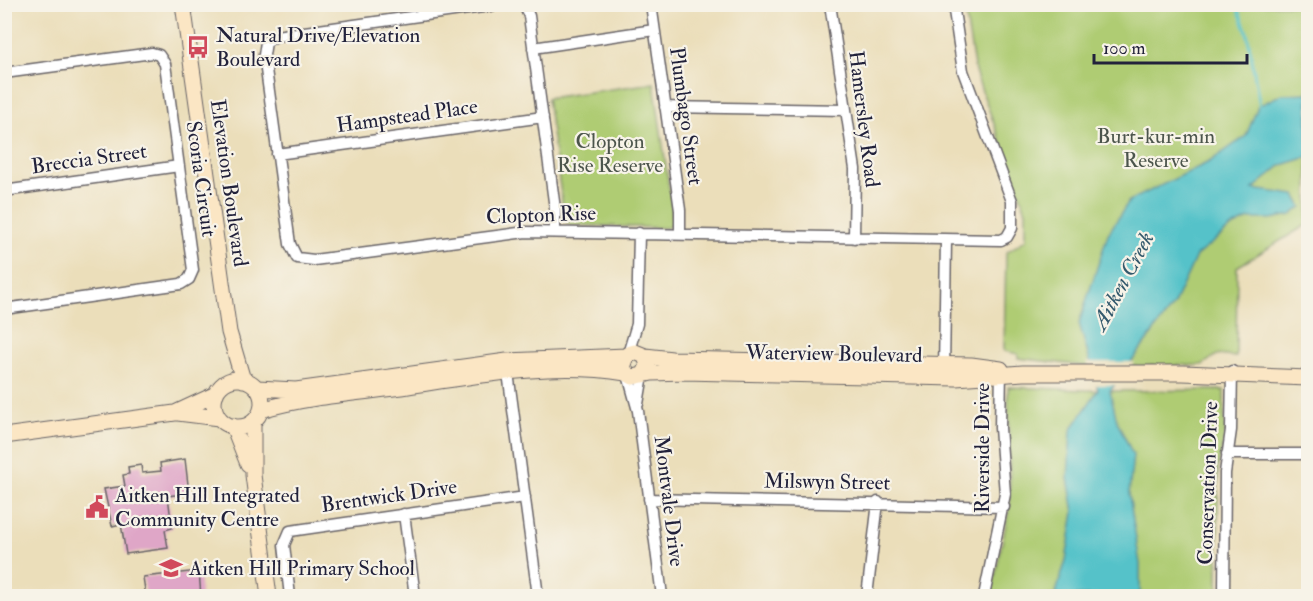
<svg xmlns="http://www.w3.org/2000/svg" width="1313" height="601" viewBox="0 0 1313 601" font-family="'IM FELL Double Pica',serif">
<style>
.green{fill:#afcc73;stroke:#687757;stroke-width:1.5}
.water{fill:#54c2c9;stroke:#3b7282;stroke-width:1.5}
.pier{fill:#ebdeba}
.lines{fill:none;stroke-linecap:round;stroke-linejoin:round}
.stream{stroke:#54c2c9;stroke-width:3}
.building{fill:#dfa6c7}
.street-casing{stroke:#686467;stroke-width:13}
.secondary-casing{stroke:#686467;stroke-width:17}
.street{stroke:#fff;stroke-width:10}
.secondary{stroke:#fbe6c4;stroke-width:15}
.labels{text-anchor:middle;dominant-baseline:central;stroke-width:4.5;stroke-linejoin:round;paint-order:stroke}
.poi-label{font-size:21px;fill:#22223b;stroke:#f7f3e8;text-anchor:start}
.street-label{font-size:21px;fill:#22223b;stroke:#f7f3e8}
.park-label{font-size:21px;fill:#4c554c;stroke:#f7f3e8}
.water-label{font-size:22px;font-style:italic;fill:#345a6d;stroke:#f7f3e8}
</style>
<rect width="100%" height="100%" fill="#f7f3e8"/>
<filter id="ink" filterUnits="userSpaceOnUse"><feTurbulence type="fractalNoise" baseFrequency=".0167" numOctaves="2"/><feDisplacementMap in="SourceGraphic" scale="12" xChannelSelector="R" yChannelSelector="G"/><feConvolveMatrix kernelMatrix="1 2 1 2 8 2 1 2 1" color-interpolation-filters="sRGB"/></filter>
<filter id="wash" filterUnits="userSpaceOnUse"><feTurbulence type="fractalNoise" baseFrequency=".008" numOctaves="4" result="noise"/><feDisplacementMap in="SourceGraphic" scale="24" xChannelSelector="R" yChannelSelector="G"/><feGaussianBlur stdDeviation="1.35" result="paint"/><feColorMatrix in="noise" values="0 0 0 0 0 0 0 0 0 0 0 0 0 0 0 0 0 1.4 0 .05"/><feComposite in="paint" operator="in"/></filter>
<g filter="url(#wash)">
<rect width="100%" height="100%" fill="#ebdeba"/>
<!-- green -->
<path class="green" d="M 964,5 L 1308,5 L 1308,224 L 1237,267 L 1236,357 L 1217,355 L 1202,365 L 1084,366 L 1018,358 L 1018,354 L 1004,351 L 1006,253 L 1026,239 L 1026,211 L 975,72 Z
M 654,83 L 674,222 L 667,228 L 570,225 L 562,217 L 563,208 L 547,98 Z
M 1008,387 L 1110,391 L 1224,390 L 1225,436 L 1218,466 L 1218,596 L 991,596 L 1010,504 Z"/>
<!-- water -->
<path class="water" d="M 1308,93 L 1308,157 L 1282,165 L 1253,189 L 1295,195 L 1302,207 L 1291,215 L 1271,219 L 1249,219 L 1232,227 L 1196,256 L 1174,304 L 1110,391 L 1117,421 L 1133,455 L 1129,494 L 1140,564 L 1140,596 L 1055,596 L 1066,560 L 1074,512 L 1068,478 L 1071,430 L 1098,390 L 1079,323 L 1108,234 L 1129,201 L 1209,162 L 1246,136 L 1258,106 L 1282,94 Z"/>
<!-- pier -->
<path class="pier" d="M 1087,362 L 1135,362 L 1118,385 L 1094,385 Z"/>
<g class="lines">
<!-- stream -->
<path class="stream" d="M 1236,4 L 1247,32 L 1260,107"/>
</g>
<g id="blocks">
<!-- building -->
<path class="building" d="M 185,459 L 189,493 L 168,496 L 172,528 L 165,530 L 168,548 L 126,554 L 121,524 L 112,526 L 104,489 L 125,486 L 123,475 L 129,474 L 128,467 L 141,465 L 142,473 L 161,471 L 160,463 Z
M 199,571 L 201,597 L 146,597 L 143,577 Z"/>
</g>
</g>
<g filter="url(#ink)">
<use href="#blocks" fill-opacity="0" stroke="#686467" stroke-width="1.5"/>
<g class="lines">
<!-- street casing -->
<g class="street-casing">
<path id="street" d="M 504,4 L 276,36 L 266,42 L 264,55 L 290,244 L 297,258 L 314,260 L 526,232 L 1001,240 L 1007,237 L 1012,228 L 1012,201 L 963,71 L 953,4
M 519,4 L 525,7 L 529,16 L 555,209 L 555,232
M 651,4 L 680,210 L 680,233
M 830,4 L 855,169 L 854,238
M 533,48 L 654,30
M 4,73 L 152,53 L 159,55 L 165,64 L 193,270 L 189,279 L 181,284 L 4,309
M 665,107 L 846,110
M 277,154 L 543,117
M 4,191 L 179,166
M 628,354 L 637,324 L 639,233
M 507,365 L 538,596
M 944,371 L 946,240
M 628,375 L 638,411 L 662,596
M 638,404 L 643,375
M 1227,454 L 1308,454
M 649,499 L 1004,507
M 404,514 L 415,596
M 290,596 L 284,545 L 290,531 L 525,497
M 867,596 L 878,502
M 984,596 L 1005,494 L 1000,428 L 1001,369
M 1224,596 L 1225,473 L 1231,430 L 1232,371"/>
</g>
<!-- secondary casing -->
<g class="secondary-casing">
<path id="secondary" d="M 183,4 L 229,332 L 243,380
M 645,356 L 672,359 L 971,365 L 1001,369
M 643,375 L 648,366 L 645,356 L 635,352 L 628,354 L 623,367 L 626,373 L 633,377 L 652,373 L 684,372 L 956,378 L 1023,373 L 1183,373 L 1308,378
M214 403a24 24 0 1 1 48 0a24 24 0 1 1-48 0Z
M 257,388 L 296,390 L 507,361 L 626,356
M 261,410 C 307,397 354,393 402,387 C 475,376 552,361 626,373
M 178,413 L 219,418
M 253,422 L 253,475 L 269,596
M 233,426 L 248,464
M 4,436 L 175,413 L 216,394"/>
</g>
<!-- street -->
<use href="#street" class="street"/>
<!-- secondary -->
<use href="#secondary" class="secondary"/>
</g>
</g>
<!-- icons -->
<defs>
<g id="bus-bare" transform="scale(1.8)"><path d="M-5-6H5V4H4V6H2V4H-2V6H-4V4H-5ZM-3.5-4V0h7V-4ZM-3.5 1.2v1.5H-2V1.2ZM2 1.2v1.5H3.5V1.2Z" fill="#d1495b" stroke="#f7f3e8" stroke-width="2.5" paint-order="stroke"/></g>
<g id="civic-bare" transform="scale(1.8)"><path d="M-.6-6.5H3V-4.5H.6V-3L4-1V1h2V6H-6V1h2V-1L-.6-3ZM-1.2 2.5V6h2.4V2.5Z" fill="#d1495b" stroke="#f7f3e8" stroke-width="2.5" paint-order="stroke"/></g>
<g id="school-bare" transform="scale(1.8)"><path d="M0-5L7-2L0 1L-7-2ZM-4 1L0 2.5L4 1V4Q0 6-4 4Z" fill="#d1495b" stroke="#f7f3e8" stroke-width="2.5" paint-order="stroke"/></g>
</defs>
<g fill-rule="evenodd">
<use href="#bus-bare" x="198" y="47"/>
<use href="#civic-bare" x="97" y="507"/>
<use href="#school-bare" x="171" y="568"/>
</g>
<g class="labels">
<!-- poi labels -->
<g class="poi-label">
<text x="216" y="35">Natural Drive/Elevation<tspan x="216" dy="24">Boulevard</tspan></text>
<text x="115" y="495">Aitken Hill Integrated<tspan x="115" dy="24">Community Centre</tspan></text>
<text x="189" y="568">Aitken Hill Primary School</text>
</g>
<!-- street labels -->
<g class="street-label">
<text transform="translate(407 116) rotate(-8)">Hampstead Place</text>
<text transform="translate(686 116) rotate(82)">Plumbago Street</text>
<text transform="translate(864 119) rotate(83)">Hamersley Road</text>
<text transform="translate(89 159) rotate(-8)">Breccia Street</text>
<text transform="translate(201 179) rotate(82)">Scoria Circuit</text>
<text transform="translate(229 183) rotate(82)">Elevation Boulevard</text>
<text transform="translate(541 215) rotate(-2)">Clopton Rise</text>
<text transform="translate(834 354) rotate(1)">Waterview Boulevard</text>
<text transform="translate(982 448) rotate(-90)">Riverside Drive</text>
<text transform="translate(827 482) rotate(1)">Milswyn Street</text>
<text transform="translate(1208 483) rotate(-88)">Conservation Drive</text>
<text transform="translate(389 496) rotate(-8)">Brentwick Drive</text>
<text transform="translate(669 501) rotate(83)">Montvale Drive</text>
</g>
<!-- park labels -->
<g class="park-label">
<text x="1156" y="136">Burt-kur-min<tspan x="1156" dy="24">Reserve</tspan></text>
<text x="610" y="141">Clopton<tspan x="610" dy="24">Rise Reserve</tspan></text>
</g>
<!-- water labels -->
<g class="water-label">
<text transform="translate(1123 281) rotate(-62)">Aitken Creek</text>
</g>
</g>
<!-- margin -->
<rect width="1313" height="601" fill="none" stroke="#f7f3e8" stroke-width="24"/>
<!-- scale -->
<path d="M1094 54v9h153v-9" fill="none" stroke="#22223b" stroke-width="3"/>
<text x="1103" y="54" font-size="18" fill="#22223b" stroke="#f7f3e8" stroke-width="4.5" paint-order="stroke">100 m</text>
</svg>
